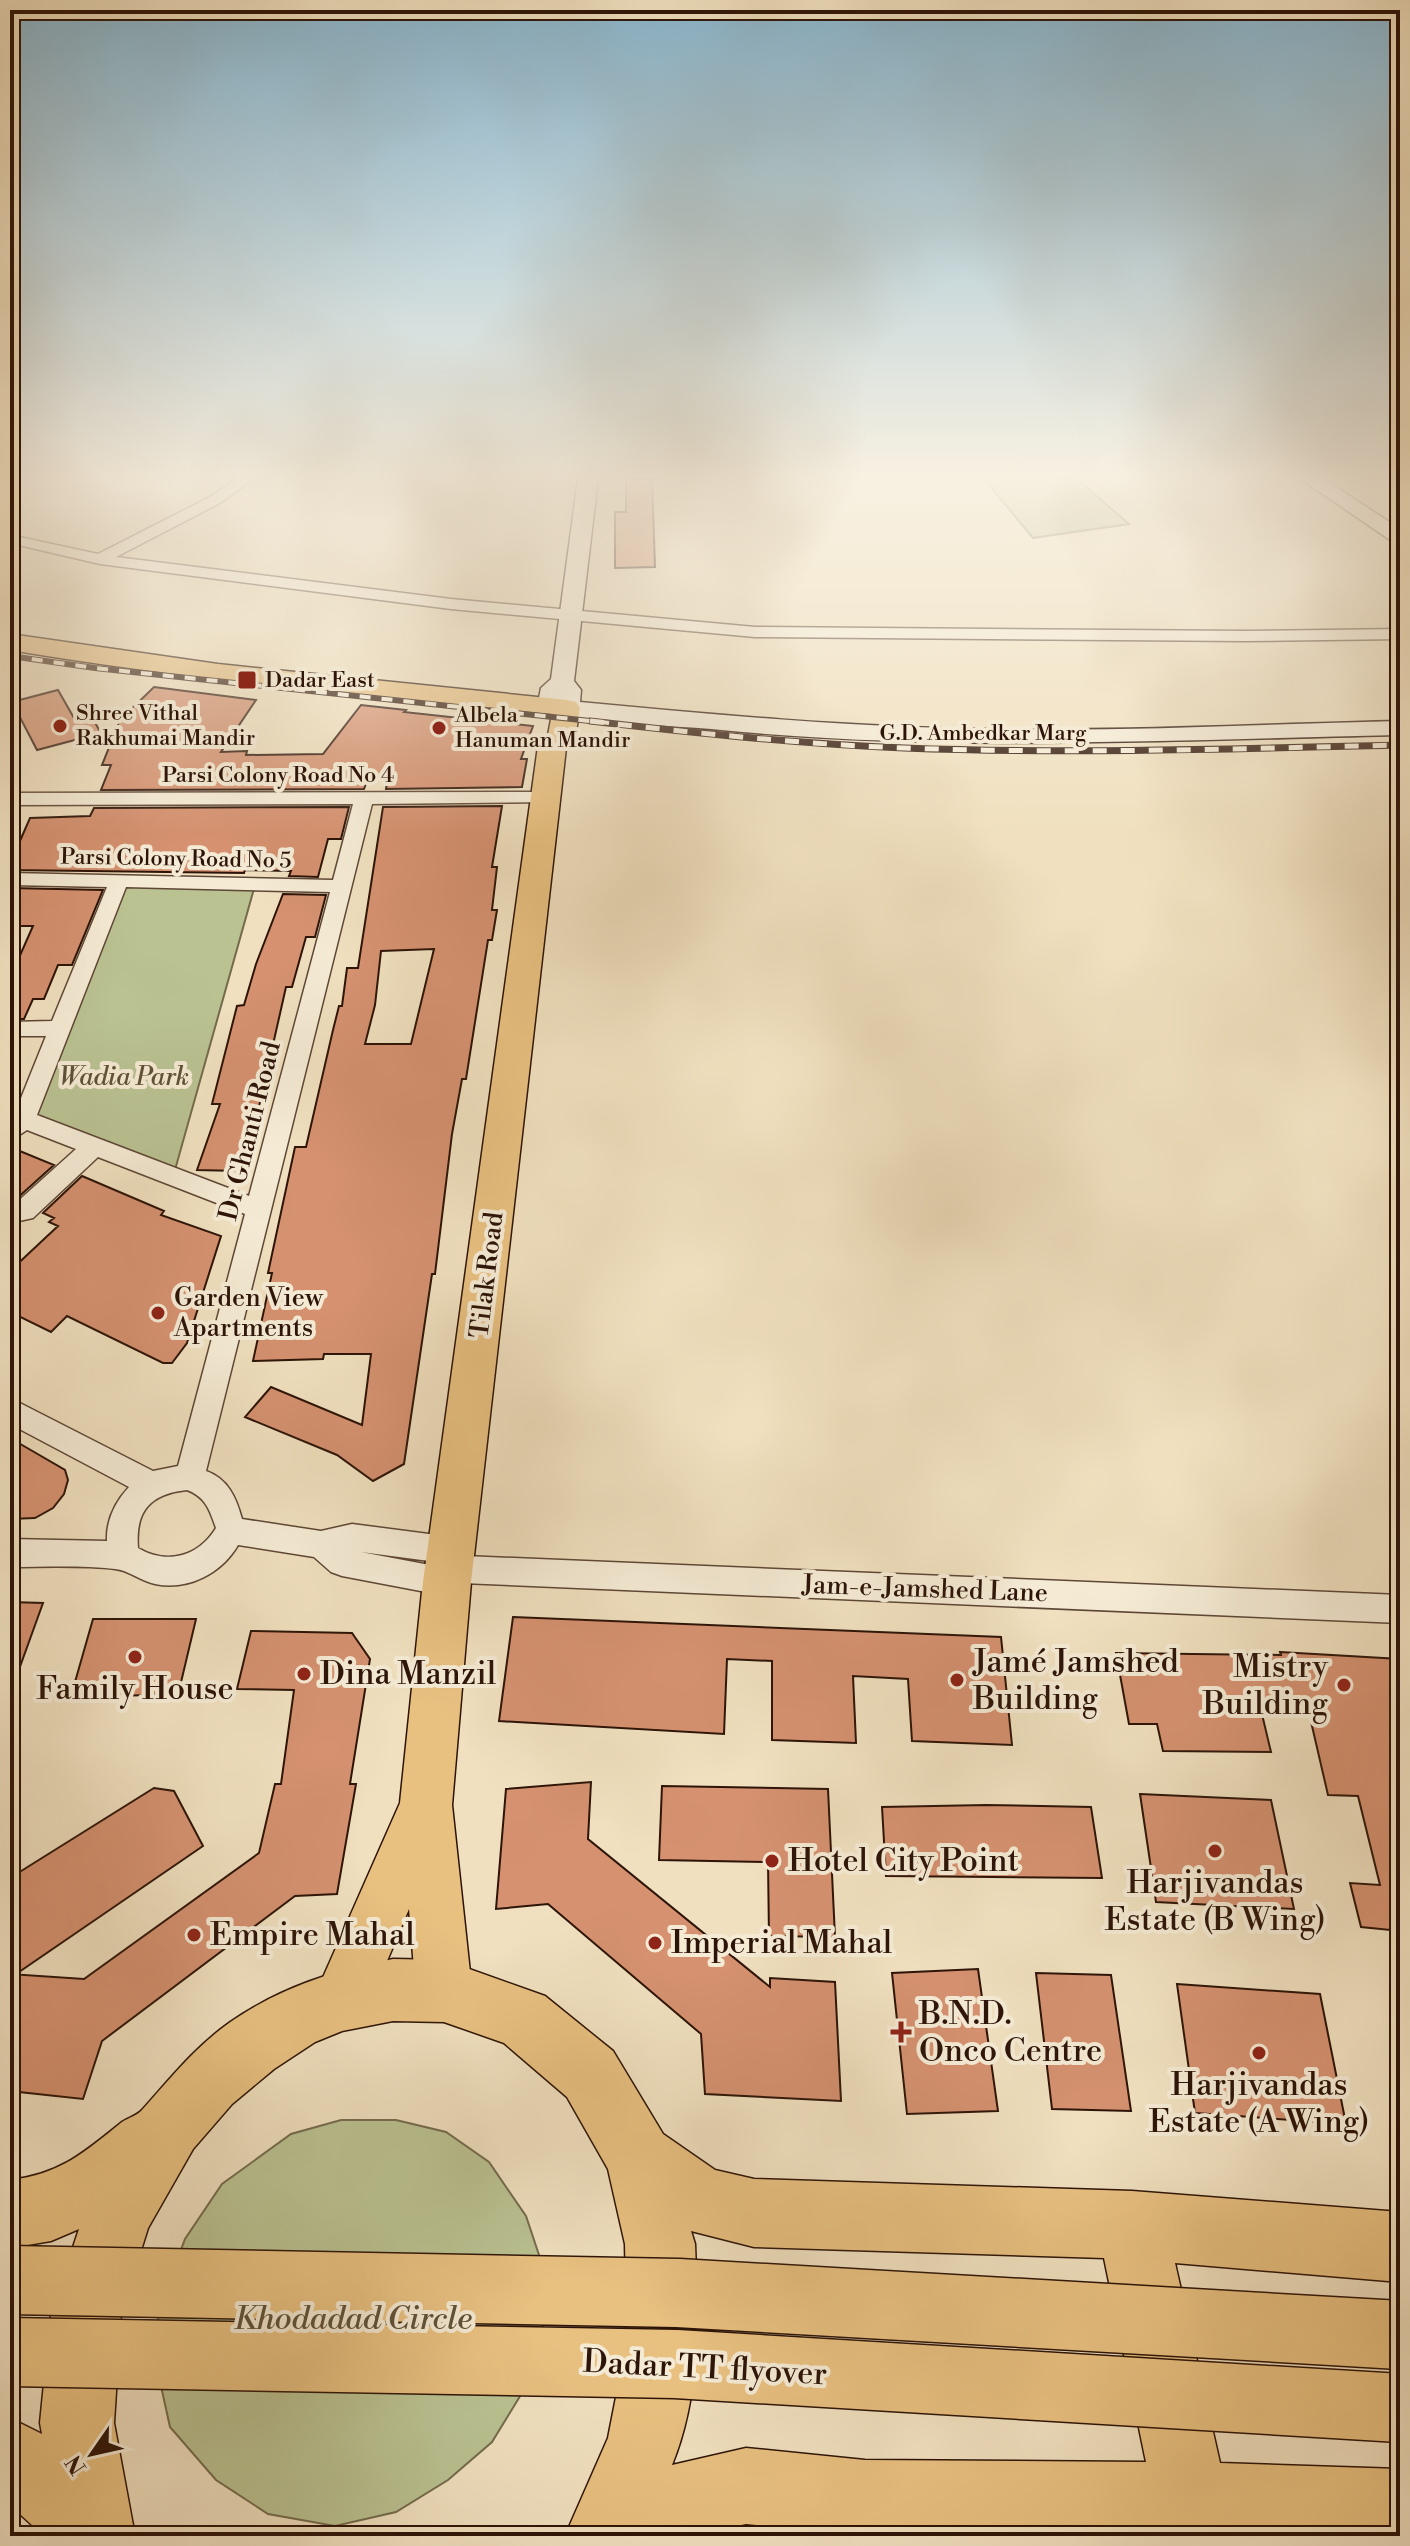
<svg xmlns="http://www.w3.org/2000/svg" width="1410" height="2546" viewBox="0 0 1410 2546" font-family="'Libre Bodoni',serif">
<style>
.green{fill:#bac292;stroke:#746b4d;stroke-width:2}
.building{fill:#d59170;stroke:#2d1408;stroke-width:2;fill-rule:evenodd}
.lines{fill:none;stroke-linecap:round;stroke-linejoin:round}
.street-casing{stroke:#5e4736;stroke-width:3}
.secondary-casing{stroke:#2d1408;stroke-width:3}
.primary-casing{stroke:#2d1408;stroke-width:3}
.highway-casing{stroke:#2d1408;stroke-width:3}
.street{fill:#f5ebd5;fill-rule:evenodd}
.secondary{fill:#f5ebd5;fill-rule:evenodd}
.primary{fill:#e8c080;fill-rule:evenodd}
.highway{fill:#e8c080;fill-rule:evenodd}
.rail-far1-casing{stroke:#2d1408;stroke-width:6}
.rail-casing{stroke:#2d1408;stroke-width:7}
.rail-far1{stroke:#f5ebd5;stroke-width:4;stroke-dasharray:11;stroke-linecap:butt}
.rail{stroke:#f5ebd5;stroke-width:5;stroke-dasharray:14;stroke-linecap:butt}
.highway-bridge-casing{stroke:#2d1408;stroke-width:71;stroke-linecap:butt}
.highway-bridge{stroke:#e8c080;stroke-width:68}
.poi-dot{fill:#8f2418;stroke:#f5ebd5;stroke-width:3}
.labels{text-anchor:middle;dominant-baseline:central;stroke-width:8;stroke-linejoin:round;paint-order:stroke}
.far-poi-label{font-size:22px;fill:#2d1408;stroke:#f5ebd5;text-anchor:start}
.far-street-label{font-size:22px;fill:#2d1408;stroke:#f5ebd5}
.park-label{font-size:26px;font-style:italic;fill:#5e5138;stroke:#f5ebd5}
.street-label{font-size:26px;fill:#2d1408;stroke:#f5ebd5}
.poi-label{font-size:26px;fill:#2d1408;stroke:#f5ebd5;text-anchor:start}
.near-poi-label{font-size:32px;fill:#2d1408;stroke:#f5ebd5;text-anchor:start}
.near-park-label{font-size:32px;font-style:italic;fill:#5e5138;stroke:#f5ebd5}
.near-street-label{font-size:32px;fill:#2d1408;stroke:#f5ebd5}
</style>
<rect width="100%" height="100%" fill="#f0e0bf"/>
<filter id="stains"><feTurbulence type="fractalNoise" baseFrequency=".0025" numOctaves="4"/><feColorMatrix values="0 0 0 0 .2 0 0 0 0 .09 0 0 0 0 .02 0 0 0 .5 -.17"/></filter>
<radialGradient id="worn" r=".72"><stop offset=".6" stop-color="#630" stop-opacity="0"/><stop offset="1" stop-color="#630" stop-opacity=".3"/></radialGradient>
<!-- green -->
<path class="green" d="M 984,479 L 1077,479 L 1129,524 L 1033,538 Z
M 120,882 L 255,885 L 173,1177 L 27,1121 Z
M 341,2120 L 396,2120 L 446,2132 L 489,2162 L 526,2216 L 547,2279 L 542,2340 L 525,2388 L 492,2442 L 448,2480 L 396,2512 L 335,2526 L 268,2514 L 216,2480 L 170,2427 L 157,2368 L 156,2330 L 161,2304 L 185,2239 L 222,2184 L 291,2134 Z"/>
<!-- building -->
<path class="building" d="M 626,479 L 652,479 L 655,567 L 615,568 L 615,512 L 626,512 Z
M 154,687 L 256,700 L 221,752 L 247,751 L 246,755 L 323,754 L 361,705 L 406,710 L 404,712 L 533,726 L 521,759 L 527,759 L 522,787 L 386,789 L 388,777 L 370,773 L 364,789 L 101,790 L 111,765 L 102,765 L 120,720 Z
M 58,690 L 74,718 L 90,714 L 101,733 L 37,750 L 12,702 Z
M 502,806 L 492,867 L 497,867 L 492,910 L 497,910 L 492,940 L 488,940 L 466,1079 L 462,1079 L 452,1134 L 435,1274 L 432,1274 L 404,1464 L 373,1481 L 337,1455 L 245,1417 L 271,1387 L 362,1425 L 371,1354 L 324,1354 L 323,1359 L 253,1361 L 272,1273 L 268,1273 L 295,1147 L 306,1147 L 333,1030 L 339,1006 L 342,1006 L 347,968 L 358,968 L 383,807 ZM 434,949 L 411,1044 L 365,1044 L 375,1005 L 381,951 Z
M 349,807 L 341,839 L 328,839 L 318,877 L 289,876 L 291,871 L 245,870 L 244,873 L 10,870 L 10,850 L 16,850 L 30,818 L 90,816 L 94,808 Z
M 10,888 L 103,890 L 72,965 L 58,965 L 44,999 L 33,999 L 24,1019 L 10,1019 L 10,978 L 33,926 L 10,926 Z
M 283,894 L 326,895 L 315,937 L 306,937 L 292,987 L 286,987 L 256,1120 L 239,1171 L 197,1170 L 220,1104 L 212,1104 L 237,1006 L 244,1005 L 256,964 Z
M 10,1147 L 54,1165 L 14,1201 L 10,1199 Z
M 82,1176 L 164,1211 L 161,1215 L 221,1236 L 187,1343 L 172,1363 L 163,1363 L 67,1316 L 51,1332 L 10,1312 L 10,1271 L 58,1226 L 49,1222 L 54,1218 L 43,1213 Z
M 10,1438 L 65,1470 L 68,1480 L 64,1494 L 53,1508 L 35,1518 L 10,1519 Z
M 10,1602 L 43,1603 L 13,1686 L 10,1686 Z
M 513,1617 L 1001,1637 L 1012,1745 L 912,1741 L 908,1679 L 853,1676 L 856,1743 L 772,1740 L 772,1661 L 727,1659 L 724,1734 L 499,1721 Z
M 93,1619 L 196,1619 L 178,1695 L 71,1696 Z
M 251,1631 L 352,1633 L 370,1659 L 350,1784 L 356,1784 L 337,1894 L 295,1896 L 102,2041 L 83,2099 L 10,2091 L 10,1974 L 84,1979 L 259,1853 L 275,1784 L 281,1784 L 294,1690 L 237,1689 Z
M 1280,1652 L 1400,1659 L 1400,1931 L 1361,1927 L 1350,1883 L 1380,1885 L 1358,1796 L 1328,1795 L 1309,1713 L 1261,1710 L 1271,1752 L 1163,1751 L 1157,1724 L 1129,1724 L 1116,1653 L 1281,1655 Z
M 591,1782 L 588,1839 L 770,1987 L 770,1978 L 835,1982 L 841,2101 L 705,2094 L 701,2034 L 548,1904 L 496,1909 L 506,1789 Z
M 662,1786 L 828,1789 L 835,1937 L 769,1936 L 768,1862 L 659,1860 Z
M 154,1788 L 174,1791 L 203,1846 L 19,1972 L 10,1951 L 10,1878 Z
M 1140,1794 L 1271,1800 L 1294,1909 L 1156,1902 Z
M 986,1805 L 1091,1807 L 1102,1878 L 886,1876 L 882,1807 Z
M 978,1969 L 998,2111 L 907,2114 L 892,1973 Z
M 1036,1973 L 1111,1975 L 1131,2111 L 1052,2109 Z
M 1177,1984 L 1320,1994 L 1346,2124 L 1195,2113 Z"/>
<g class="lines">
<!-- street casing -->
<g class="street-casing">
<path id="street" d="M 237,479 L 253,479 L 220,503 L 116,557 L 451,599 L 755,627 L 1246,631 L 1400,629 L 1400,639 L 1246,641 L 755,637 L 451,609 L 100,564 L 10,543 L 10,535 L 98,554 L 210,497 Z
M 547,792 L 554,794 L 556,798 L 554,802 L 372,804 L 206,1471 C 228,1479 236,1497 242,1519 L 321,1531 L 352,1524 L 452,1537 L 463,1541 L 467,1551 L 465,1556 L 1400,1595 L 1400,1623 L 462,1583 L 458,1592 L 447,1596 L 342,1576 L 331,1572 L 314,1557 L 238,1545 C 222,1573 188,1591 155,1584 C 141,1581 128,1570 115,1569 C 81,1565 44,1567 10,1567 L 10,1539 L 107,1541 C 106,1521 115,1502 129,1487 L 10,1424 L 10,1398 L 153,1471 L 178,1466 L 245,1214 L 98,1157 L 33,1218 L 10,1223 L 10,1205 L 16,1203 L 76,1149 L 27,1130 L 10,1141 L 10,1106 L 17,1108 L 46,1036 L 10,1036 L 10,1022 L 52,1021 L 107,887 L 10,885 L 10,873 L 333,880 L 353,804 L 10,805 L 10,793 ZM 126,887 L 330,892 L 249,1196 L 37,1115 ZM 187,1490 C 206,1497 210,1511 216,1528 C 198,1557 167,1565 138,1548 C 135,1511 150,1494 187,1490 ZM 361,1552 L 437,1562 L 435,1566 Z"/>
</g>
<!-- secondary casing -->
<g class="secondary-casing">
<path id="secondary" d="M 578,479 L 598,479 L 574,681 L 581,690 L 580,702 C 715,715 850,727 986,729 C 1124,732 1262,724 1400,721 L 1400,735 C 1174,740 947,752 721,730 C 671,725 607,725 558,713 L 555,704 L 543,703 L 539,698 L 541,688 L 551,679 Z
M 1301,479 L 1324,479 L 1400,529 L 1400,544 L 1393,542 Z"/>
</g>
<!-- primary casing -->
<g class="primary-casing">
<path id="primary" d="M 10,634 L 218,664 L 567,700 L 576,702 L 580,708 L 575,737 L 566,748 L 471,1582 L 452,1805 L 472,1991 L 464,2011 L 444,2019 L 424,2011 L 416,1991 L 409,1909 L 362,2020 L 342,2029 L 322,2020 L 313,2000 L 400,1803 L 423,1582 L 538,746 L 548,735 L 552,714 C 371,696 190,680 10,650 Z"/>
</g>
<!-- highway casing -->
<g class="highway-casing">
<path id="highway" d="M 393,1959 L 444,1960 L 545,1996 L 613,2051 L 663,2134 L 715,2170 L 754,2179 L 1132,2191 L 1400,2212 L 1400,2282 L 1175,2263 L 1220,2463 L 1400,2469 L 1400,2536 L 865,2536 L 746,2524 L 691,2536 L 565,2536 L 608,2438 L 627,2341 L 625,2244 L 608,2169 L 567,2097 L 504,2043 L 444,2022 L 393,2021 L 342,2031 L 315,2042 L 274,2069 L 232,2104 L 193,2149 L 148,2228 L 121,2314 L 114,2423 L 135,2536 L 44,2536 L 10,2505 L 10,2418 L 42,2434 L 40,2423 L 51,2314 L 79,2229 L 51,2241 L 10,2248 L 10,2180 C 59,2175 85,2152 122,2122 C 128,2118 138,2115 142,2110 C 170,2079 194,2048 229,2023 C 279,1988 334,1970 393,1959 ZM 691,2231 L 754,2247 L 1104,2258 L 1146,2462 L 865,2460 L 746,2448 L 672,2465 C 701,2394 698,2319 695,2244 Z"/>
</g>
<!-- street -->
<use href="#street" class="street"/>
<!-- secondary -->
<use href="#secondary" class="secondary"/>
<!-- primary -->
<use href="#primary" class="primary"/>
<!-- highway -->
<use href="#highway" class="highway"/>
<!-- rail-far1 casing -->
<g class="rail-far1-casing">
<path id="rail-far1" d="M 10,656 L 95,668 L 609,723"/>
</g>
<!-- rail casing -->
<g class="rail-casing">
<path id="rail" d="M 590,721 C 695,733 799,744 904,748 C 1069,754 1234,749 1400,745"/>
</g>
<!-- rail-far1 -->
<use href="#rail-far1" class="rail-far1"/>
<!-- rail -->
<use href="#rail" class="rail"/>
<!-- highway-bridge casing -->
<g class="highway-bridge-casing">
<path id="highway-bridge" d="M 10,2280 L 678,2293 L 1400,2335
M 10,2352 L 676,2364 L 1400,2408"/>
</g>
<!-- highway-bridge -->
<use href="#highway-bridge" class="highway-bridge"/>
</g>
<!-- sky -->
<linearGradient id="sky" x2="0" y2="1"><stop stop-color="#89b8d2"/><stop offset="0.57" stop-color="#f8f1e2"/><stop offset="1" stop-color="#f8f1e2" stop-opacity="0"/></linearGradient>
<rect width="1410" height="835" fill="url(#sky)"/>
<!-- markers -->
<g class="poi-dot">
<rect x="237" y="670" width="20" height="20" rx="4"/>
<circle cx="60" cy="726" r="8"/>
<circle cx="439" cy="728" r="8"/>
<circle cx="158" cy="1313" r="8"/>
<circle cx="135" cy="1657" r="8"/>
<circle cx="304" cy="1674" r="8"/>
<circle cx="957" cy="1680" r="8"/>
<circle cx="1344" cy="1685" r="8"/>
<circle cx="1215" cy="1851" r="8"/>
<circle cx="772" cy="1861" r="8"/>
<circle cx="194" cy="1935" r="8"/>
<circle cx="655" cy="1943" r="8"/>
<path d="M897 2020h8v8h8v8h-8v8h-8v-8h-8v-8h8z"/>
<circle cx="1259" cy="2053" r="8"/>
</g>
<g class="labels">
<!-- far-poi labels -->
<g class="far-poi-label">
<text x="265" y="680">Dadar East</text>
<text x="76" y="713">Shree Vithal<tspan x="76" dy="25">Rakhumai Mandir</tspan></text>
<text x="455" y="715">Albela<tspan x="455" dy="25">Hanuman Mandir</tspan></text>
</g>
<!-- far-street labels -->
<g class="far-street-label">
<text x="983" y="733">G.D. Ambedkar Marg</text>
<text x="278" y="775">Parsi Colony Road No 4</text>
<text transform="translate(176 859) rotate(1)">Parsi Colony Road No 5</text>
</g>
<!-- park labels -->
<g class="park-label">
<text x="124" y="1077">Wadia Park</text>
</g>
<!-- street labels -->
<g class="street-label">
<text transform="translate(250 1131) rotate(-76)">Dr Ghanti Road</text>
<text transform="translate(487 1275) rotate(-83)">Tilak Road</text>
<text transform="translate(925 1589) rotate(2)">Jam-e-Jamshed Lane</text>
</g>
<!-- poi labels -->
<g class="poi-label">
<text x="174" y="1298">Garden View<tspan x="174" dy="30">Apartments</tspan></text>
</g>
<!-- near-poi labels -->
<g class="near-poi-label">
<text x="973" y="1662">Jamé Jamshed<tspan x="973" dy="37">Building</tspan></text>
<text x="1328" y="1667" text-anchor="end">Mistry<tspan x="1328" dy="37">Building</tspan></text>
<text x="320" y="1674">Dina Manzil</text>
<text x="135" y="1689" text-anchor="middle">Family House</text>
<text x="788" y="1861">Hotel City Point</text>
<text x="1215" y="1883" text-anchor="middle">Harjivandas<tspan x="1215" dy="37">Estate (B Wing)</tspan></text>
<text x="210" y="1935">Empire Mahal</text>
<text x="671" y="1943">Imperial Mahal</text>
<text x="919" y="2014">B.N.D.<tspan x="919" dy="37">Onco Centre</tspan></text>
<text x="1259" y="2085" text-anchor="middle">Harjivandas<tspan x="1259" dy="37">Estate (A Wing)</tspan></text>
</g>
<!-- near-park labels -->
<g class="near-park-label">
<text x="353" y="2319">Khodadad Circle</text>
</g>
<!-- near-street labels -->
<g class="near-street-label">
<text transform="translate(705 2368) rotate(3)">Dadar TT flyover</text>
</g>
</g>
<!-- margin -->
<rect width="1410" height="2546" fill="none" stroke="#f0e0bf" stroke-width="40"/>
<rect x="12" y="12" width="1386" height="2522" fill="none" stroke="#2d1408" stroke-width="4"/>
<rect x="20" y="20" width="1370" height="2506" fill="none" stroke="#2d1408" stroke-width="2"/>
<!-- north arrow -->
<g transform="translate(92 2454) rotate(236)" stroke="#f5ebd5" stroke-width="6" paint-order="stroke">
<path d="M0-6L14 30L0 20L-14 30Z" fill="#2d1408"/>
<text y="-12" font-size="22" font-weight="bold" text-anchor="middle" fill="#2d1408">N</text>
</g>
<rect width="100%" height="100%" filter="url(#stains)"/>
<rect width="100%" height="100%" fill="url(#worn)"/>
</svg>
